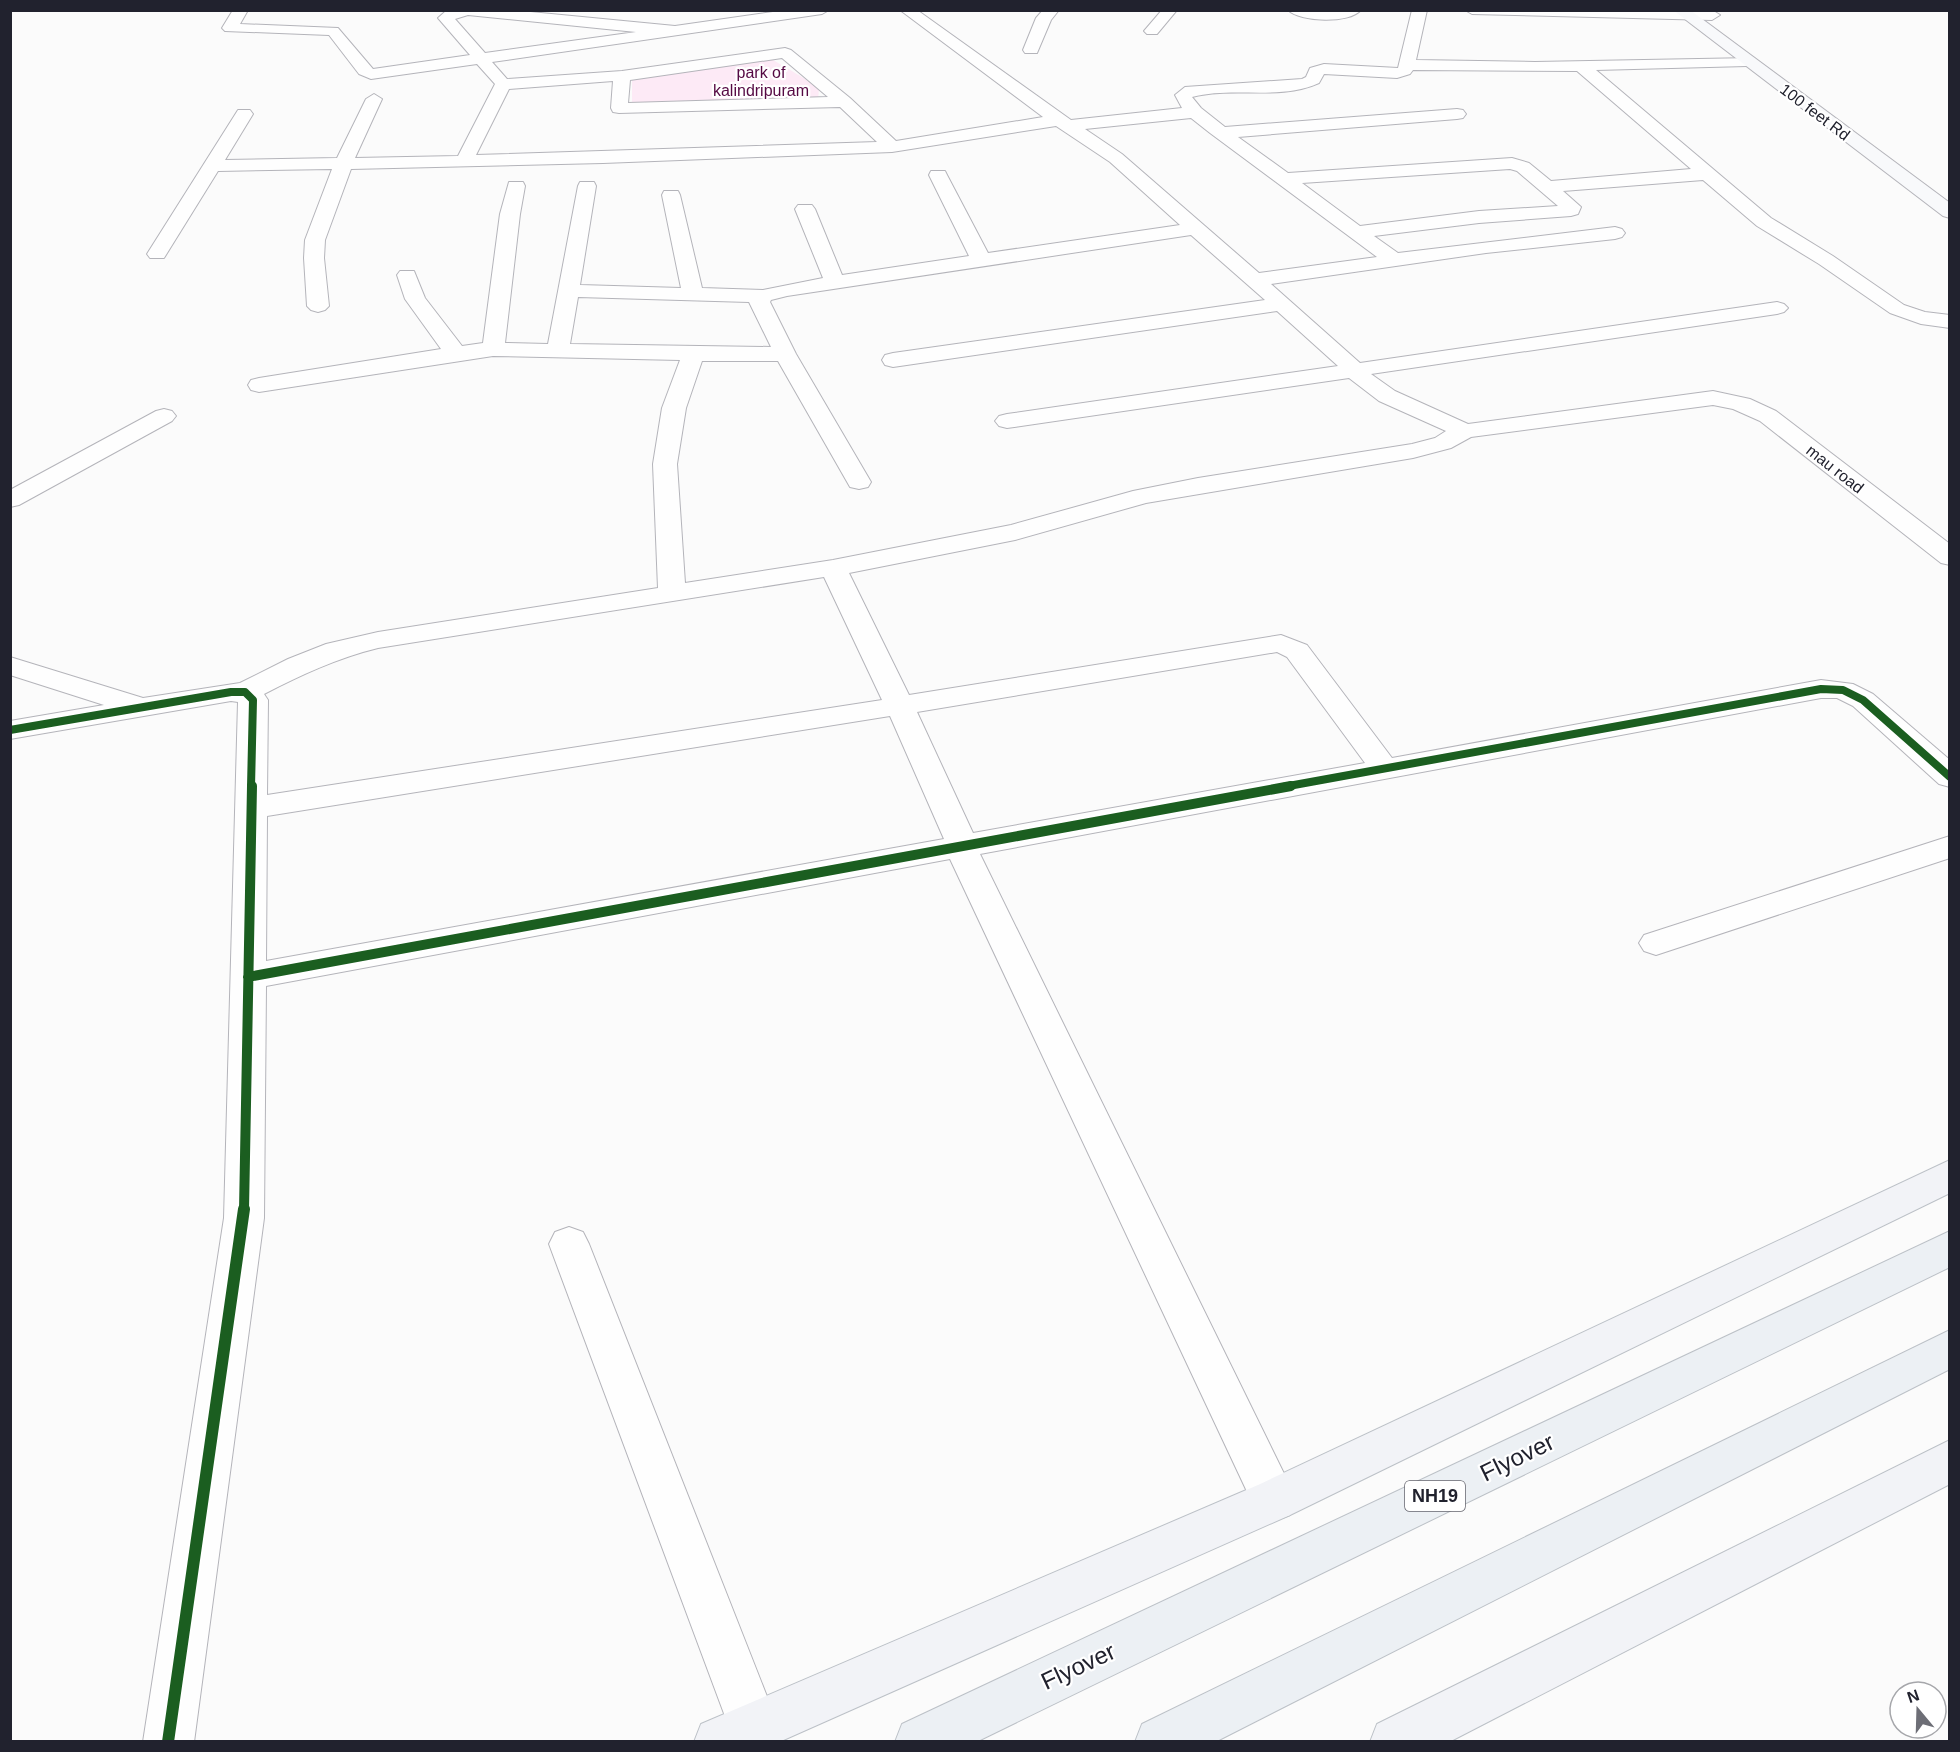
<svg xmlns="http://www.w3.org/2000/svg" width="1960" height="1752" viewBox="0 0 1960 1752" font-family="Arial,sans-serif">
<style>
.green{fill:#fdeaf6}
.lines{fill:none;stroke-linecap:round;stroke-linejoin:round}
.minor-casing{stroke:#b4b4ba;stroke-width:2}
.secondary-casing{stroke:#b4b4ba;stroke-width:2}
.primary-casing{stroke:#bcc1c7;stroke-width:2}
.trunk-casing{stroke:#bcc1c7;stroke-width:2}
.minor{fill:#fefefe;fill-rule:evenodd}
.secondary{fill:#f8f9fb;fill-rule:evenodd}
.primary{fill:#f2f3f7;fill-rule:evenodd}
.trunk{fill:#ecf0f4;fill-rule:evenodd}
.cycleway-far2-casing{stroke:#fff;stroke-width:10}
.cycleway-far1-casing{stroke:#fff;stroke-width:14}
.cycleway-casing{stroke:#fff;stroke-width:16}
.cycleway-far2{stroke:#1b5e20;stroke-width:8}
.cycleway-far1{stroke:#1b5e20;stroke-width:10}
.cycleway{stroke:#1b5e20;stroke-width:12}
.labels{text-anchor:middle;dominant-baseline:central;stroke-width:4.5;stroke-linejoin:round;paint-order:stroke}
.far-park-label{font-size:16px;fill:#550943;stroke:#fff}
.far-street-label{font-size:16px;fill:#21222e;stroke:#fff}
.shield{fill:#fff;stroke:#64646d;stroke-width:1.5}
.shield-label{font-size:18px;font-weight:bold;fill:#21222e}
.near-street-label{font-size:24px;fill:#21222e;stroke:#fff}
</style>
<rect width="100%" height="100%" fill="#fbfbfb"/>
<!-- green -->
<path class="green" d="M 768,57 L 819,87 L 818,102 L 632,106 L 632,77 Z"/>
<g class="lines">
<!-- minor casing -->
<g class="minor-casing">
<path id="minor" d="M 233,10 L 248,10 L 240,24 L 338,28 L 373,69 L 470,55 L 438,18 L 447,10 L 510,10 L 675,26 L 787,10 L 829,10 L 822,14 L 492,62 L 507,79 L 622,71 L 785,48 L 791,50 L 850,98 L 896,141 L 1043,117 L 900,10 L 917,10 L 1071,120 L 1182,108 L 1175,95 L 1185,87 L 1302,79 L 1306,77 L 1310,68 L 1324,64 L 1398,68 L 1412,10 L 1427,10 L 1416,60 L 1535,62 L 1753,58 L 1755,61 L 1747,66 L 1596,70 L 1771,218 L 1833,256 L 1904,305 L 1925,312 L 1950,315 L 1950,328 L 1921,324 L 1890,313 L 1819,264 L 1757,226 L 1703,180 L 1563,191 L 1581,207 L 1578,214 L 1571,216 L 1479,223 L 1374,236 L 1398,253 L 1615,227 L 1622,229 L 1625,233 L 1622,237 L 1615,239 L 1486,253 L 1271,284 L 1360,363 L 1777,302 L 1784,304 L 1788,308 L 1784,312 L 1777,314 L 1371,374 L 1395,391 L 1468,424 L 1713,391 L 1750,399 L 1776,411 L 1950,544 L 1950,565 L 1941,563 L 1760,421 L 1733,409 L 1713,405 L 1471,437 L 1451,448 L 1413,458 L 1146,503 L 1015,540 L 849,573 L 909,695 L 1281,635 L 1307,645 L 1392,758 L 1821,680 L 1853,684 L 1873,694 L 1950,760 L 1950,787 L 1939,784 L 1853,706 L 1837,698 L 1821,698 L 980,854 L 1297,1500 L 1290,1515 L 1274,1521 L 1258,1515 L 950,859 L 266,986 L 264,1218 L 194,1742 L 143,1742 L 224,1218 L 238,702 L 231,701 L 10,739 L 10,721 L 104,705 L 10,675 L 10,657 L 143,698 L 240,683 L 288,659 L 326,644 L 378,632 L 658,588 L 653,464 L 662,408 L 680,360 L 493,356 L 259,392 L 251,390 L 248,385 L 251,380 L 259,378 L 441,349 L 405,299 L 397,275 L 400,271 L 414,271 L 425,298 L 462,346 L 483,343 L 500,214 L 509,182 L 523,182 L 525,186 L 520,214 L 505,343 L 548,344 L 578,186 L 580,182 L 594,182 L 596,186 L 580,285 L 681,288 L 662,195 L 664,191 L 678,191 L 680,195 L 702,288 L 763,290 L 823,278 L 795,209 L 798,205 L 812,205 L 815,209 L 842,275 L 969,256 L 929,175 L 931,171 L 945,171 L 947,175 L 988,253 L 1180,225 L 1110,162 L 1056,126 L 892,152 L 603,163 L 351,169 L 325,240 L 324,258 L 329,306 L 325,310 L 318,312 L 311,310 L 307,306 L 304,258 L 305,240 L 332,169 L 218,171 L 164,258 L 150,258 L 147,254 L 238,110 L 250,110 L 253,114 L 225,160 L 337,158 L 366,99 L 374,94 L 382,99 L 355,158 L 458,156 L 495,84 L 477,64 L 371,79 L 359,74 L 329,35 L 225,31 L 222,28 ZM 468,15 L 636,32 L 485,53 L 455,19 ZM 782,58 L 828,97 L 628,103 L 630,80 ZM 1413,70 L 1577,71 L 1691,169 L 1551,181 L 1529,163 L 1512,158 L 1288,173 L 1238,137 L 1457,119 L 1463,118 L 1466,114 L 1463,110 L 1457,109 L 1225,127 L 1201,108 L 1192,97 C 1233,86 1279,101 1319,83 L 1324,74 L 1397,78 L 1410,74 ZM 613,81 L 611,108 L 613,112 L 619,113 L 840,107 L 877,142 L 476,155 L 509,89 ZM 1191,118 L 1210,133 L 1377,257 L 1259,273 L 1122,154 L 1085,129 ZM 1510,169 L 1517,171 L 1558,206 L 1479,211 L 1360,226 L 1302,183 ZM 1191,235 L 1265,300 L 893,353 L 885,355 L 882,360 L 885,365 L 893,367 L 1277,311 L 1338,366 L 1007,414 L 999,416 L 995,421 L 999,426 L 1007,428 L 1349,378 L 1379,401 L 1446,431 L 1435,438 L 1412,444 L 1198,478 L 1133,491 L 1011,525 L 833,560 L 685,583 L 677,464 L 686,408 L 702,361 L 778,361 L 850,487 L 859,489 L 868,487 L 871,482 L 796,354 L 770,302 L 771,300 L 787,296 ZM 578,297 L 749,302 L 771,347 L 570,344 ZM 824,577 L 882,700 L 267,795 L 268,700 L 264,694 C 301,675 337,658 378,648 ZM 1277,652 L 1287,657 L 1365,763 L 973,833 L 917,712 ZM 890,716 L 944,839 L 266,961 L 267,816 Z
M 1043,10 L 1059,10 L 1051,20 L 1037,53 L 1025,53 L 1023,50 L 1036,18 Z
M 1162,10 L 1177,10 L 1157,34 L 1147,34 L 1144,31 Z
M 1288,10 L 1361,10 C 1349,24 1300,22 1288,10 Z
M 1465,10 L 1712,10 L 1720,15 L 1712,20 L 1472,14 Z
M 164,409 L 172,411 L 176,416 L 172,421 L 19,505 L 10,507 L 10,490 L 156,411 Z
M 1950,836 L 1950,858 L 1656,955 L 1644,951 L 1639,943 L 1644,935 Z
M 569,1227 L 583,1232 L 589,1244 L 779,1727 L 773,1742 L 735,1742 L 729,1727 L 549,1244 L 555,1232 Z"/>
</g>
<!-- secondary casing -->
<g class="secondary-casing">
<path id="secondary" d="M 1673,10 L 1690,10 L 1950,203 L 1950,218 L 1943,216 Z"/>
</g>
<!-- primary casing -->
<g class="primary-casing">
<path id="primary" d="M 1950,1160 L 1950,1193 L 1290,1515 L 779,1742 L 694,1742 L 701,1724 L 1258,1485 Z
M 1950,1440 L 1950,1484 L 1449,1742 L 1370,1742 L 1377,1724 Z"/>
</g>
<!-- trunk casing -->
<g class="trunk-casing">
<path id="trunk" d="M 1950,1231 L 1950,1267 L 976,1742 L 895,1742 L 902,1724 Z
M 1950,1330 L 1950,1369 L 1215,1742 L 1135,1742 L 1142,1724 Z"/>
</g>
<!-- minor -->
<use href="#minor" class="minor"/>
<!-- secondary -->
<use href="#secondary" class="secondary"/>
<!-- primary -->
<use href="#primary" class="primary"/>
<!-- trunk -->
<use href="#trunk" class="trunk"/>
<!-- cycleway-far2 casing -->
<g class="cycleway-far2-casing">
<path id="cycleway-far2" d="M 10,730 L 231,692 L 245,692 L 253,700 L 251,787
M 1283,787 L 1821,689 L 1843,690 L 1863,700 L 1950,777"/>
</g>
<!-- cycleway-far1 casing -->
<g class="cycleway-far1-casing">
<path id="cycleway-far1" d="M 248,977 L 1291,786
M 244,1210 L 252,786"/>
</g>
<!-- cycleway casing -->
<g class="cycleway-casing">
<path id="cycleway" d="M 168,1742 L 244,1209"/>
</g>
<!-- cycleway-far2 -->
<use href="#cycleway-far2" class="cycleway-far2"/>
<!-- cycleway-far1 -->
<use href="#cycleway-far1" class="cycleway-far1"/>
<!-- cycleway -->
<use href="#cycleway" class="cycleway"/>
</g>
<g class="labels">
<!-- far-park labels -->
<g class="far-park-label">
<text x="761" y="72">park of<tspan x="761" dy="18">kalindripuram</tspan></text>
</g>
<!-- far-street labels -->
<g class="far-street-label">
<text transform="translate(1815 112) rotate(37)">100 feet Rd</text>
<text transform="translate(1835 469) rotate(38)">mau road</text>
</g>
<!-- shield labels -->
<rect class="shield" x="1405" y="1481" width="60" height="30" rx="4.5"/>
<g class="shield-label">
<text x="1435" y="1496">NH19</text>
</g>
<!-- near-street labels -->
<g class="near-street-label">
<text transform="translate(1517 1457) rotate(-26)">Flyover</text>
<text transform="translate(1078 1666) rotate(-25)">Flyover</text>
</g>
</g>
<!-- border -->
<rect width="1960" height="1752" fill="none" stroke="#21222e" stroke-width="24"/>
<!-- north arrow -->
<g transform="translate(1918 1710) rotate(341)"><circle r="28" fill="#ffffff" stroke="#a6a7ab" stroke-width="1.5"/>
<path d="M0-4.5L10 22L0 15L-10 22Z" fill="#6d6e76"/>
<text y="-9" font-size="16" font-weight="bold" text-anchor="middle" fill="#21222e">N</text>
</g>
</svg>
